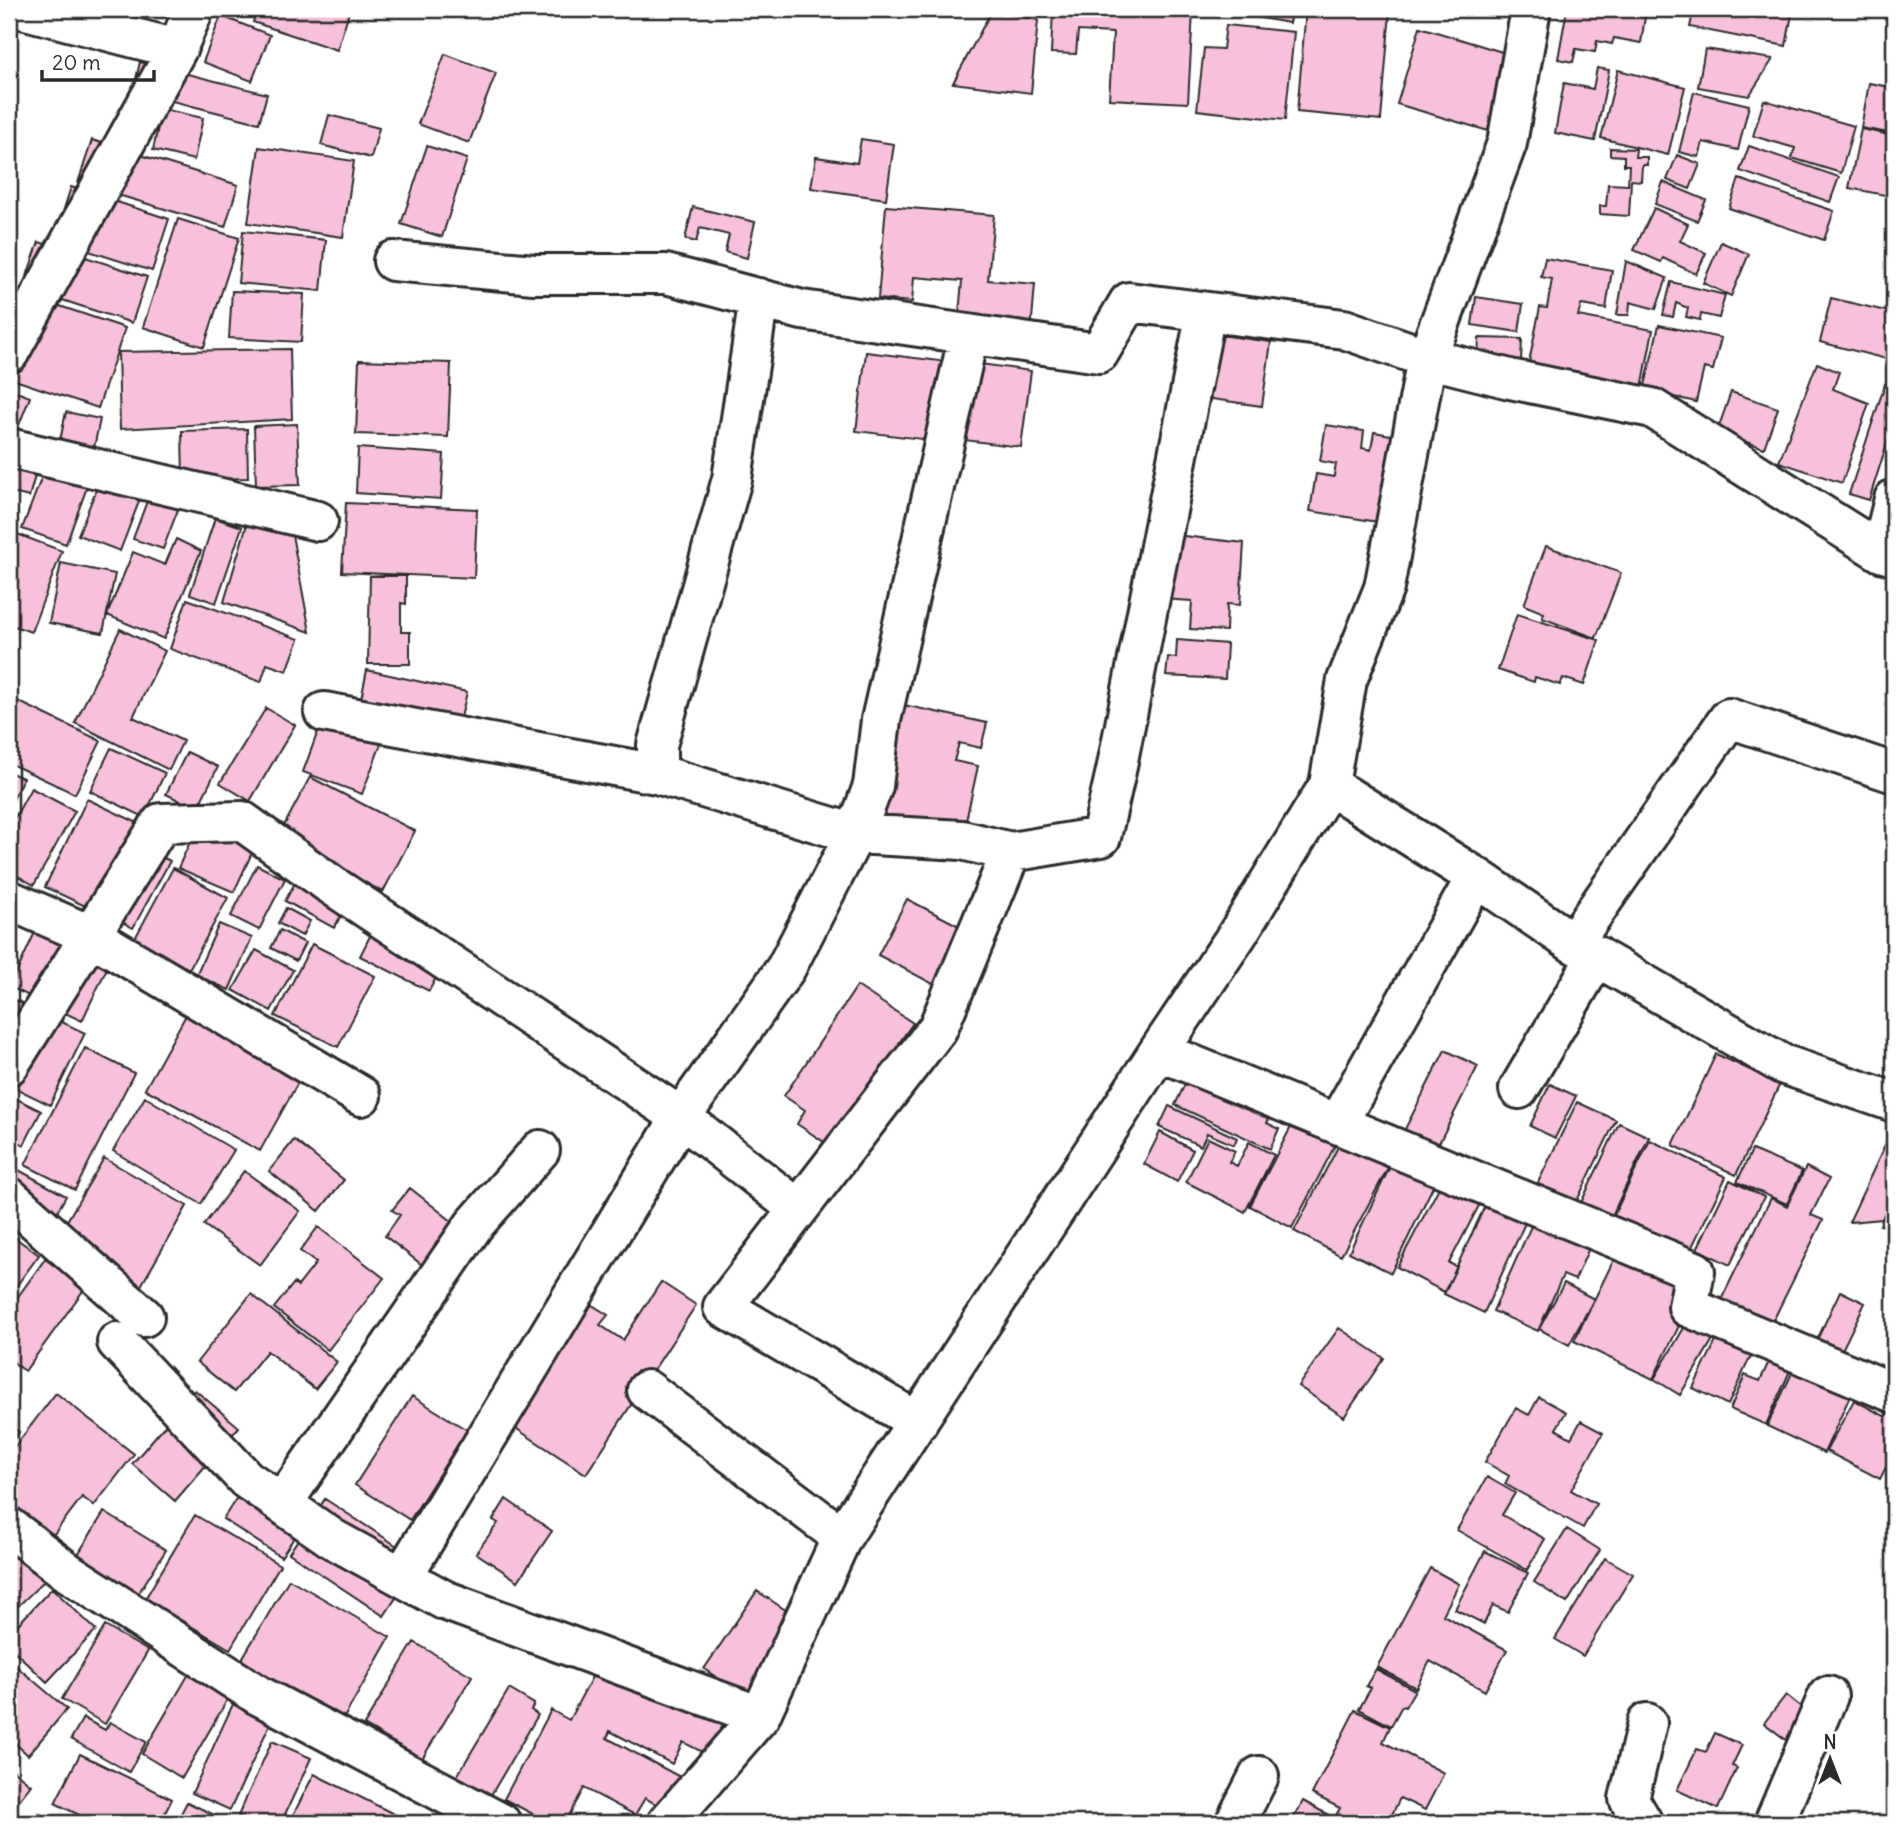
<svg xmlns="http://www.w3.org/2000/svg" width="1903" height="1832" viewBox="0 0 1903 1832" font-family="Delius,sans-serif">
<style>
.building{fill:#f8c1db;stroke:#2b2b2b;stroke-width:2}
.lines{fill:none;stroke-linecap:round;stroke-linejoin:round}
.minor-casing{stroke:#2b2b2b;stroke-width:44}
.minor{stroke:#fff;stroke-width:38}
</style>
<rect width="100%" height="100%" fill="#fff"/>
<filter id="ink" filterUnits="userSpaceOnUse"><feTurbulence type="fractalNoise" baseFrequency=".0143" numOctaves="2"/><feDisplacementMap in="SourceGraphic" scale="14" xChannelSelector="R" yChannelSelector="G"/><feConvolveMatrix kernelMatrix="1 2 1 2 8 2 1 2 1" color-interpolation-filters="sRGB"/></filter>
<g filter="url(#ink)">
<!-- building -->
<path class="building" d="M 257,9 L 350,9 L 337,50 L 253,22 Z
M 822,9 L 845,9 L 840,18 Z
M 1053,9 L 1193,11 L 1188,103 L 1109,99 L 1113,33 L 1078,31 L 1076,54 L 1051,53 Z
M 1211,9 L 1292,9 L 1289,23 Z
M 1306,9 L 1348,9 L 1390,12 L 1381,120 L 1297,112 Z
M 1567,9 L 1601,9 L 1645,17 L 1641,43 L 1614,38 L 1612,44 L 1597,41 L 1595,52 L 1576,49 L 1573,62 L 1558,59 Z
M 1694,9 L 1793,9 L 1786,46 L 1690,27 Z
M 992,10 L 1038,20 L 1031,93 L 953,83 Z
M 221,16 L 270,35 L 252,81 L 203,62 Z
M 1226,25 L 1294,32 L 1285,120 L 1197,110 L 1204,48 L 1223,49 Z
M 1420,27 L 1525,59 L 1502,135 L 1397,104 Z
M 1705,49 L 1773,59 L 1749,96 L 1698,87 Z
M 445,54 L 496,73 L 469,143 L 418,124 Z
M 140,62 L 267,94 L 259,123 L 133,91 Z
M 1597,68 L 1609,70 L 1595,141 L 1555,133 L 1564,83 L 1593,89 Z
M 1893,69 L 1894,134 L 1861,128 L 1869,83 L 1890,87 Z
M 1618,70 L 1685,87 L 1668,155 L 1601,138 Z
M 1694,92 L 1749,105 L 1738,150 L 1703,142 L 1699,157 L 1679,152 Z
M 1764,100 L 1854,126 L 1841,173 L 1792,158 L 1795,148 L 1753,136 Z
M 162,109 L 203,118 L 194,160 L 153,150 Z
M 329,115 L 379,128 L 371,158 L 321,145 Z
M 1861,129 L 1894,136 L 1894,203 L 1891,203 L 1890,196 L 1849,188 Z
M 861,139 L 894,144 L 886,199 L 811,188 L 816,157 L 857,163 Z
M 92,140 L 238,185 L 225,227 L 78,183 Z
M 427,146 L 467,159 L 442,237 L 401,224 Z
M 1749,146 L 1839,177 L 1830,202 L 1740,171 Z
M 259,147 L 354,161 L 343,237 L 248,223 Z
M 1610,148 L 1636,149 L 1635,157 L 1647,157 L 1647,165 L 1642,165 L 1641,181 L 1631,180 L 1629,216 L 1600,214 L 1600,206 L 1606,206 L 1608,184 L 1628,185 L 1629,165 L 1624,165 L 1624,156 L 1610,155 Z
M 1677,155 L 1700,164 L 1690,189 L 1667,180 Z
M 1739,179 L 1834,211 L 1824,240 L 1729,208 Z
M 1663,182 L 1706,200 L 1697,221 L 1655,204 Z
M 71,187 L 169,219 L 152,271 L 54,240 Z
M 886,206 L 994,215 L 988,280 L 1035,284 L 1031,331 L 958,325 L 962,281 L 914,277 L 912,302 L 878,299 Z
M 693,207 L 755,222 L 747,258 L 725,252 L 729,235 L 700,228 L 696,242 L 685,239 Z
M 1654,208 L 1688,224 L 1680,241 L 1706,253 L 1696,274 L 1663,258 L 1661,262 L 1634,250 Z
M 178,219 L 239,238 L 204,347 L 143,327 Z
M 243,231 L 326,240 L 321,291 L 238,283 Z
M 39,242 L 147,277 L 132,323 L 23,287 Z
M 1721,242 L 1749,254 L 1731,296 L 1703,283 Z
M 1545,258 L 1612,270 L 1606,309 L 1581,305 L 1578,316 L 1653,330 L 1641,393 L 1527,373 L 1540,307 L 1547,308 L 1552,279 L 1541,277 Z
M 1626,261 L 1667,278 L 1656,309 L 1630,302 L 1629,315 L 1617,315 Z
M 1671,282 L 1725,295 L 1719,318 L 1701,314 L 1700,320 L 1686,317 L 1688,308 L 1676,303 L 1673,317 L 1663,315 Z
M 9,289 L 125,328 L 98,408 L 9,378 Z
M 232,291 L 304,294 L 301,342 L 229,338 Z
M 1476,297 L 1523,304 L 1519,332 L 1472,325 Z
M 1831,298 L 1894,313 L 1894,361 L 1820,342 Z
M 1659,325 L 1721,338 L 1713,370 L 1704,368 L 1696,402 L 1644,390 Z
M 1206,333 L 1271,342 L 1262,406 L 1197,397 Z
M 1479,338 L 1522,339 L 1521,361 L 1478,359 Z
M 290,349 L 292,419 L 120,429 L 118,352 Z
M 866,352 L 956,363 L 946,442 L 856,431 Z
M 359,360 L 451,363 L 448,437 L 356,434 Z
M 973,363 L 1031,371 L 1021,447 L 956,439 Z
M 1817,363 L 1839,372 L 1833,389 L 1869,403 L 1842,483 L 1779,462 Z
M 1885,384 L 1894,387 L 1894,421 L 1869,500 L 1849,494 Z
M 9,389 L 30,397 L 19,425 L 9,421 Z
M 1731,392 L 1778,408 L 1764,448 L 1717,432 Z
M 66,412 L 100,419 L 91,462 L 57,455 Z
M 297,424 L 300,485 L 256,486 L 254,426 Z
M 1326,425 L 1364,431 L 1362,448 L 1371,450 L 1374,432 L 1412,439 L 1397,525 L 1310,511 L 1316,474 L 1334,477 L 1336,464 L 1320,461 Z
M 247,429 L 248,478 L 183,480 L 182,431 Z
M 9,439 L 43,448 L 29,497 L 9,492 Z
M 358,448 L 444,454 L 441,499 L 356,493 Z
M 47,463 L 90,479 L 66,544 L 22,529 Z
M 104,470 L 145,486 L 120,551 L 78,535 Z
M 150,493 L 180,504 L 163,549 L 133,539 Z
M 346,503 L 477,509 L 474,578 L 342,572 Z
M 252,507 L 288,513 L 310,632 L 224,602 Z
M 215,518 L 242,527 L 216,603 L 190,594 Z
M 12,532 L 62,551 L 31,632 L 9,624 L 9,540 Z
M 1166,534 L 1244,543 L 1240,605 L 1227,604 L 1226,631 L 1190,629 L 1192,601 L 1162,599 Z
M 176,539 L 201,551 L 164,639 L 107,615 L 133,552 L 165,565 Z
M 1546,546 L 1621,573 L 1596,638 L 1542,618 L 1544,613 L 1524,605 Z
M 61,563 L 115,574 L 103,633 L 49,623 Z
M 370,576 L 406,576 L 406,604 L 401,603 L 401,632 L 410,632 L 410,664 L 368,664 Z
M 187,599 L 299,639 L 287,671 L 267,664 L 261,682 L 170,649 Z
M 1517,614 L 1599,640 L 1584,685 L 1563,678 L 1560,685 L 1535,677 L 1534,682 L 1498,670 Z
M 120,629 L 165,651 L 133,717 L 183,741 L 169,770 L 75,723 Z
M 1177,640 L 1227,644 L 1225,679 L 1166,676 L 1168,657 L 1176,658 Z
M 367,670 L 467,692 L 459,726 L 360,704 Z
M 9,697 L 101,741 L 75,794 L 9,763 Z
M 329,701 L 389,723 L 362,794 L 303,772 Z
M 899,704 L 987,723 L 981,748 L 959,743 L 954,761 L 978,766 L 962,839 L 871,833 Z
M 266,708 L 295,725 L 250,801 L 220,783 Z
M 111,748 L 165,773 L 144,817 L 90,791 Z
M 187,752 L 218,767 L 197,809 L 166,794 Z
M 9,772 L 23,778 L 9,808 Z
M 310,777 L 415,831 L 383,892 L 278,837 Z
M 31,788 L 75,811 L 34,885 L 9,871 L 9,828 Z
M 87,799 L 142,825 L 100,913 L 45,887 Z
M 200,820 L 256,844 L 234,892 L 178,868 Z
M 152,852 L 170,861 L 133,928 L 115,918 Z
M 257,865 L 285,879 L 259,930 L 231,916 Z
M 173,868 L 228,898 L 189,969 L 134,940 Z
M 296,881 L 346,907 L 334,928 L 285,901 Z
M 907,899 L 965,929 L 935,985 L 878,955 Z
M 286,908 L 310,921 L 302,936 L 278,923 Z
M 382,912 L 452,948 L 429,991 L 360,956 Z
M 219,924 L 252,938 L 229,990 L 196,975 Z
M 280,930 L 305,943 L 296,961 L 271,948 Z
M 35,932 L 108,966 L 82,1021 L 10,987 Z
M 312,944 L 375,976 L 338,1047 L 275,1016 Z
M 256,950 L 293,970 L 271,1011 L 233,990 Z
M 857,986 L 913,1023 L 899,1043 L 911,1050 L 842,1154 L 797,1124 L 805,1110 L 784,1096 Z
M 9,997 L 85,1033 L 50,1105 L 9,1085 Z
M 191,1006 L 305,1070 L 260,1151 L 145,1089 Z
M 85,1048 L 134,1073 L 75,1190 L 25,1165 Z
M 1445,1050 L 1478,1066 L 1435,1151 L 1402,1135 Z
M 1716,1054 L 1780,1084 L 1736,1175 L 1673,1145 Z
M 1193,1067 L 1275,1106 L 1267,1123 L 1279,1129 L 1270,1149 L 1175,1105 Z
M 1550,1084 L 1576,1096 L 1555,1138 L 1530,1126 Z
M 9,1095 L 41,1111 L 24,1145 L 9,1137 Z
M 145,1097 L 234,1150 L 201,1204 L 113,1151 Z
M 1577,1102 L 1616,1120 L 1571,1213 L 1532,1195 Z
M 1169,1106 L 1237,1138 L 1234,1145 L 1207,1133 L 1201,1146 L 1159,1127 Z
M 1294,1121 L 1341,1134 L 1292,1228 L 1250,1206 Z
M 1619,1123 L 1649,1137 L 1609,1222 L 1579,1207 Z
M 1894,1126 L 1894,1191 L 1882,1219 L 1849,1222 Z
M 1160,1132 L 1193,1150 L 1177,1182 L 1144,1164 Z
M 1208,1138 L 1235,1151 L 1229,1162 L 1237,1166 L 1249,1142 L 1274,1155 L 1245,1212 L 1186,1182 Z
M 1342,1139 L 1390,1164 L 1341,1256 L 1294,1231 Z
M 294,1140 L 344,1180 L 319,1211 L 269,1171 Z
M 1650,1140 L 1726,1177 L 1688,1255 L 1612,1219 Z
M 1752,1150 L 1802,1171 L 1787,1204 L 1737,1182 Z
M 104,1158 L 187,1206 L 138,1291 L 54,1243 Z
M 1394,1158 L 1440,1172 L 1391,1273 L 1349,1252 Z
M 1806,1167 L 1829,1179 L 1811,1215 L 1823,1220 L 1771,1325 L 1721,1300 L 1771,1198 L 1787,1206 Z
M 15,1168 L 66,1196 L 42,1239 L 9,1180 Z
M 244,1171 L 300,1211 L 260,1265 L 204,1225 Z
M 1445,1176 L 1484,1196 L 1449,1263 L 1457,1267 L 1444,1292 L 1397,1267 Z
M 1730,1180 L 1764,1197 L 1730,1265 L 1697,1249 Z
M 410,1188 L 458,1226 L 426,1268 L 385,1236 L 400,1215 L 392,1210 Z
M 1894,1192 L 1894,1226 L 1880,1225 Z
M 1490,1195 L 1530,1212 L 1484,1313 L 1444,1294 Z
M 1536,1215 L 1593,1239 L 1575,1280 L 1563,1275 L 1538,1331 L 1493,1311 Z
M 318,1227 L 384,1278 L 328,1350 L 274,1308 L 294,1283 L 298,1286 L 316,1263 L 300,1251 Z
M 10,1234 L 39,1255 L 9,1296 L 9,1235 Z
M 1621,1245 L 1700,1283 L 1653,1379 L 1574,1341 Z
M 45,1259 L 85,1288 L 25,1371 L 9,1359 L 9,1309 Z
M 661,1282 L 696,1305 L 586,1474 L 489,1411 L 565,1288 L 608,1315 L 600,1325 L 623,1340 Z
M 1564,1283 L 1594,1299 L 1569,1345 L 1539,1329 Z
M 1840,1291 L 1865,1303 L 1840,1354 L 1816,1342 Z
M 251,1294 L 337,1362 L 315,1389 L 267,1351 L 234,1392 L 197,1362 Z
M 1698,1304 L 1725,1319 L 1680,1395 L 1654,1379 Z
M 1339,1328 L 1384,1358 L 1344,1417 L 1298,1386 Z
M 1721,1331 L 1755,1347 L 1728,1405 L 1693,1388 Z
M 1776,1346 L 1797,1355 L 1766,1425 L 1730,1409 L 1745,1375 L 1760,1381 Z
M 1801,1354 L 1856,1383 L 1824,1453 L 1767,1426 Z
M 195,1390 L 239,1427 L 175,1501 L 132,1464 Z
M 56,1393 L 134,1454 L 94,1506 L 82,1497 L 44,1547 L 9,1520 L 9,1454 Z
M 412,1396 L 467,1430 L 410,1520 L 355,1485 Z
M 1539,1397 L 1566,1412 L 1556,1429 L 1571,1438 L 1581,1421 L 1603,1433 L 1571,1490 L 1596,1504 L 1583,1528 L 1505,1484 L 1509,1476 L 1485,1462 L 1516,1408 L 1529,1415 Z
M 1854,1400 L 1886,1417 L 1894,1401 L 1894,1452 L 1880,1479 L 1826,1451 Z
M 9,1425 L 19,1432 L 9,1447 Z
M 1487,1477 L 1515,1493 L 1502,1515 L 1545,1539 L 1527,1570 L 1457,1530 Z
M 245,1485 L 304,1523 L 281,1557 L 223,1519 Z
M 325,1499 L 420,1561 L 384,1616 L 289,1553 Z
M 506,1499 L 552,1531 L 518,1581 L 476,1553 L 498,1523 L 493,1520 Z
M 104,1512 L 166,1550 L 138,1594 L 77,1556 Z
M 195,1515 L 280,1565 L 230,1649 L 145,1599 Z
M 1567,1529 L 1600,1550 L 1567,1603 L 1534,1582 Z
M 9,1543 L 45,1580 L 9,1615 Z
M 1485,1551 L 1528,1573 L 1508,1612 L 1493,1605 L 1484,1624 L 1455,1609 Z
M 1605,1558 L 1633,1574 L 1583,1656 L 1555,1639 Z
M 1430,1568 L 1459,1584 L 1443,1615 L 1507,1650 L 1485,1691 L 1430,1661 L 1416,1688 L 1377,1667 Z
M 289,1579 L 390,1637 L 341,1723 L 239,1664 Z
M 52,1588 L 96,1630 L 47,1682 L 9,1646 L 9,1634 Z
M 757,1591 L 811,1627 L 758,1705 L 704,1669 Z
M 105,1626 L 148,1651 L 105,1724 L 62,1699 Z
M 414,1642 L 472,1676 L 422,1759 L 364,1725 Z
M 9,1660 L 67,1709 L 28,1755 L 9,1738 Z
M 600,1662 L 727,1718 L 708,1755 L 683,1742 L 672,1764 L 610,1731 L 607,1738 L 693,1784 L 676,1815 L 645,1798 L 635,1815 L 584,1788 L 565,1823 L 550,1823 L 504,1799 L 551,1710 L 569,1720 Z
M 1376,1669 L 1415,1690 L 1405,1707 L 1402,1706 L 1391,1726 L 1359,1709 L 1371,1688 L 1366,1686 Z
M 190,1672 L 230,1695 L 182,1778 L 142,1754 Z
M 509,1689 L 534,1704 L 531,1710 L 538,1715 L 491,1795 L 457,1776 Z
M 1786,1695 L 1811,1715 L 1790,1743 L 1764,1723 Z
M 233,1704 L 271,1722 L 230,1810 L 192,1793 Z
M 1355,1710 L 1390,1727 L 1383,1742 L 1444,1773 L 1425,1810 L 1400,1798 L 1388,1823 L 1332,1823 L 1340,1808 L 1312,1794 Z
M 83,1718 L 105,1730 L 110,1722 L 146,1742 L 129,1772 L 71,1739 Z
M 1715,1733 L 1742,1745 L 1732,1766 L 1737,1768 L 1718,1809 L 1677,1790 L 1697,1749 L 1706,1752 Z
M 272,1741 L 311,1758 L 281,1823 L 254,1823 L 238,1816 Z
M 80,1754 L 172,1799 L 160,1823 L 95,1823 L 55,1803 Z
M 9,1767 L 31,1785 L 9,1813 Z
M 314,1774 L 406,1820 L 405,1823 L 289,1823 Z
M 1303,1801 L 1332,1817 L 1329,1823 L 1291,1823 Z
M 187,1802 L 231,1823 L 176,1823 Z
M 39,1813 L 55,1823 L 33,1823 Z"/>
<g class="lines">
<!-- minor casing -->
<g class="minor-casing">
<path id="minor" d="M 22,9 L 177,49
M 393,261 L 534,274 L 666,274 L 802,310 L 1099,353 L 1129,302 L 1344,329 L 1427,358 L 1510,379 L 1652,408 L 1881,552 L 1894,556
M 9,353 L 177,49 L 194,9
M 9,448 L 318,521
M 1881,552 L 1894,499
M 324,712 L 657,774 L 855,834 L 962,840 L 1011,852 L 1101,837 L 1116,771 L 1206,312
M 657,774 L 657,745 L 732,479 L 759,298
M 1329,785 L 1476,877 L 1573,943 L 1782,1064 L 1894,1102
M 9,900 L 90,935 L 361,1096
M 1573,943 L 1729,718 L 1894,773
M 1159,1051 L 1695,1271 L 1688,1307 L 1894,1393
M 9,1065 L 161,823 L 242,821 L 330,884 L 681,1117 L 798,1209
M 1519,1089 L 1597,956
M 1337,1124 L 1476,877
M 9,1197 L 144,1317
M 117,1342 L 246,1479 L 333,1539 L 444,1600 L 760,1716
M 647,1390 L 842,1537
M 918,1422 L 723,1307 L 938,1028 L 1011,852
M 282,1504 L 474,1225 L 540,1150
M 9,1527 L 69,1573 L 258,1695 L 501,1823
M 402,1577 L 681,1117 L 786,968 L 855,834 L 873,786 L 881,720 L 969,334
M 667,1823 L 760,1716 L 842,1537 L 1159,1051 L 1237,935 L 1329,785 L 1347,680 L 1384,588 L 1427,358 L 1507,143 L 1531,9
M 1235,1823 L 1259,1776
M 1643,1823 L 1629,1799 L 1647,1723
M 1774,1823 L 1828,1696"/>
</g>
<!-- minor -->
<use href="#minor" class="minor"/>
</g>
</g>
<!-- margin -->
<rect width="1903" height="1832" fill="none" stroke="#fff" stroke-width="35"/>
<rect x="18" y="18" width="1868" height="1797" fill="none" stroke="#2b2b2b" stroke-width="2.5" filter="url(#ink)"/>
<!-- north arrow -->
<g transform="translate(1830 1759)" stroke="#ffffff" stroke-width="5" paint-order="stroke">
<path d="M0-5L12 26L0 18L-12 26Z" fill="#2b2b2b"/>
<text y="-10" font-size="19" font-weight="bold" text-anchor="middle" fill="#2b2b2b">N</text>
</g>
<!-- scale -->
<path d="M42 70v10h112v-10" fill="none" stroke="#2b2b2b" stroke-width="3.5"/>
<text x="52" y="70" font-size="21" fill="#2b2b2b" stroke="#ffffff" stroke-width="5" paint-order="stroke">20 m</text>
</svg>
